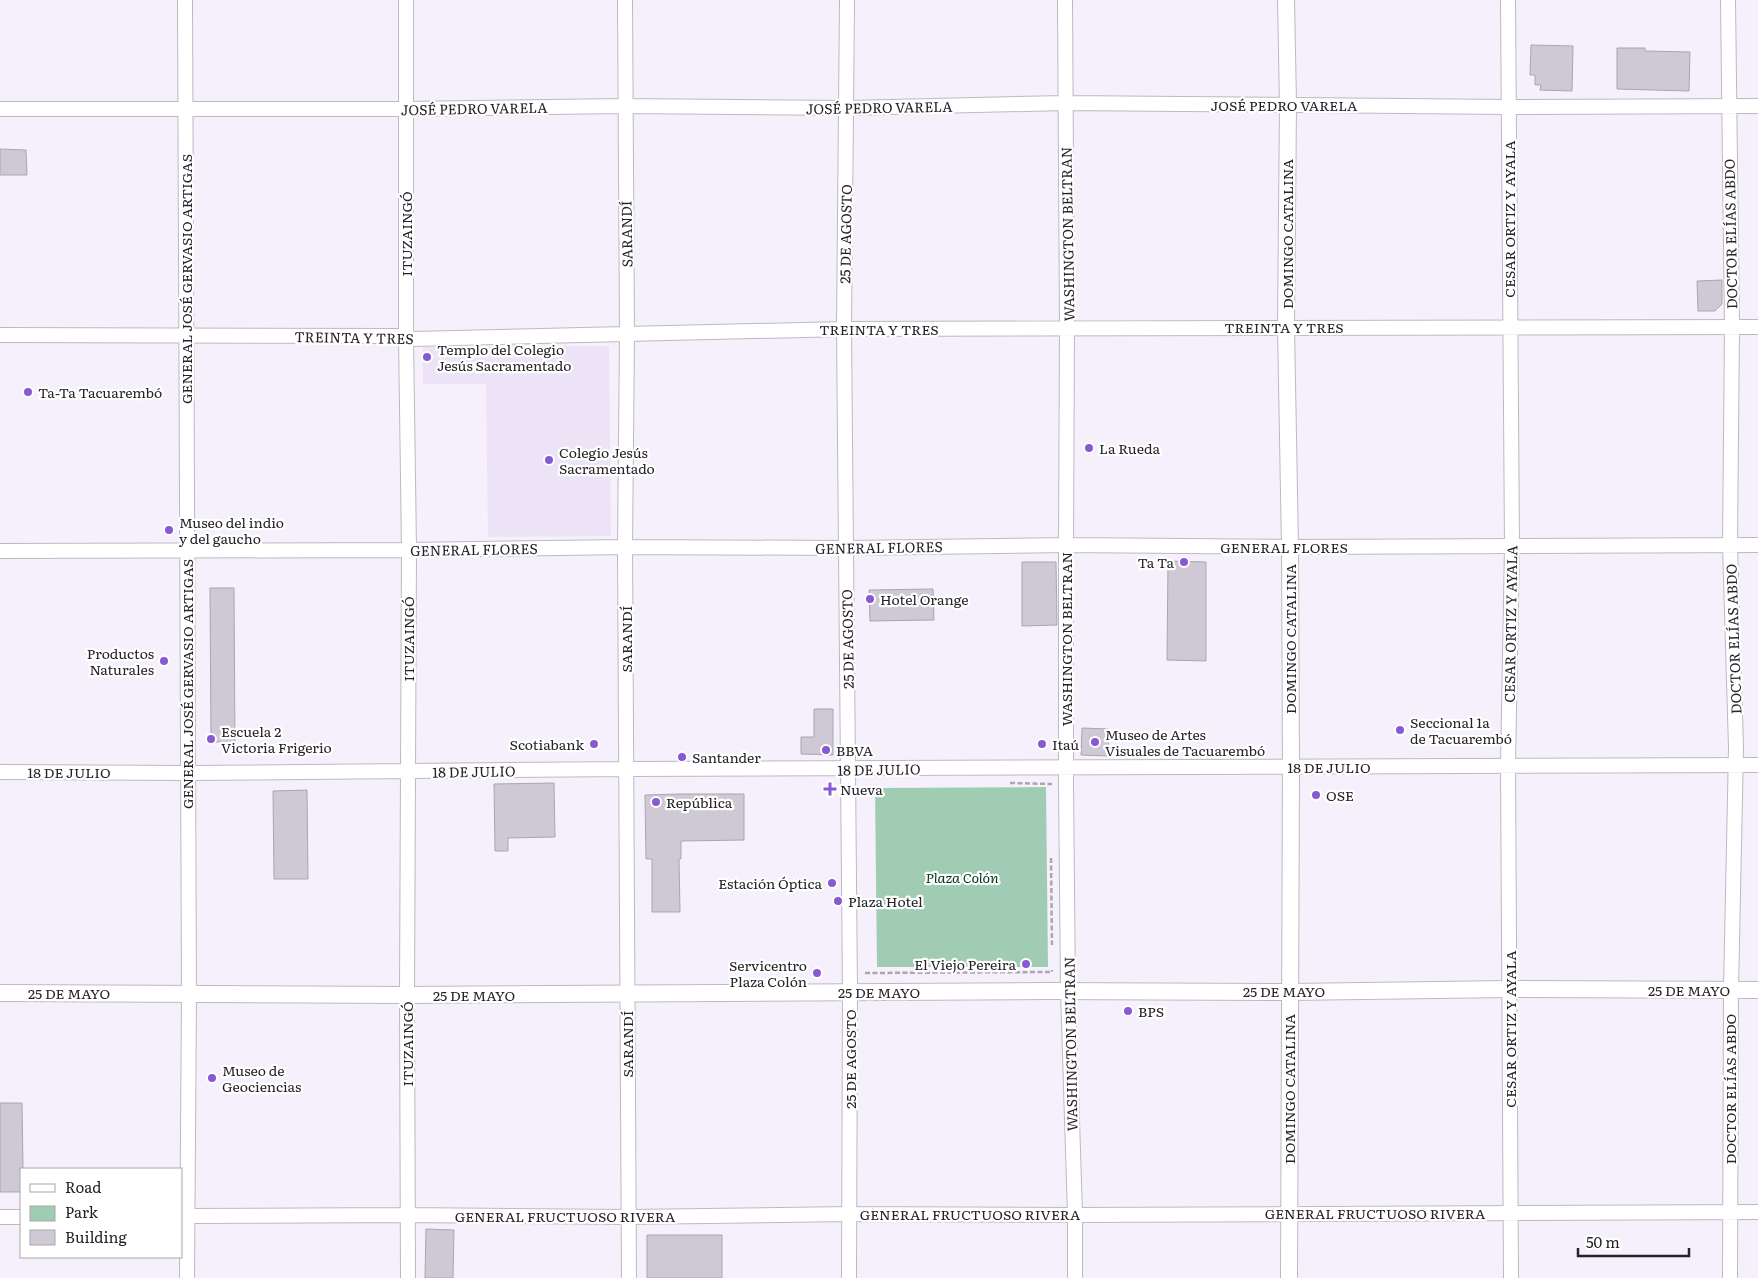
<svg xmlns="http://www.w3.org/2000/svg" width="1758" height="1278" viewBox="0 0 1758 1278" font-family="Literata,serif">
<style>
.built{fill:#ece3f6}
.green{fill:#9fccb3}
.building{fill:#cec9d4;stroke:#aaa5b0}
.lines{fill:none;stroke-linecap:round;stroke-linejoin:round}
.minor-casing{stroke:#beb8c4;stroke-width:16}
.tertiary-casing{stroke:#beb8c4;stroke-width:18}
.path{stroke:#aba6af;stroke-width:2.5;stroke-dasharray:5 2.5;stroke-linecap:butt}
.minor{stroke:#fff;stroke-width:14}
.tertiary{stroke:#fff;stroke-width:16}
.poi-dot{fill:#8759d2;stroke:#fff;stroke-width:2}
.labels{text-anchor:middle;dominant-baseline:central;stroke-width:4.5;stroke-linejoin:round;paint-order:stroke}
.street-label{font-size:14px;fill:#252327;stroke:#fff}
.poi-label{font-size:14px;fill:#252327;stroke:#fff;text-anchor:start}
.park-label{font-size:14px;font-style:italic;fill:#033320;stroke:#fff}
</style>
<rect width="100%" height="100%" fill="#f6f0fc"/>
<!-- built -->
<path class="built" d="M 609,346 L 611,536 L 488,537 L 486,384 L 423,384 L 423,347 Z"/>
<!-- green -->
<path class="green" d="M 1046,787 L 1048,967 L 877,967 L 875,788 Z"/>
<!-- building -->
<path class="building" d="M 1531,45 L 1573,46 L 1572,91 L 1540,90 L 1541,85 L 1535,85 L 1535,75 L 1530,75 Z
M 1617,48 L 1645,48 L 1645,51 L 1690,52 L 1689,91 L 1617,89 Z
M 0,149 L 26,150 L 27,175 L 0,175 Z
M 1722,280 L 1722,304 L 1715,311 L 1698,311 L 1697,281 Z
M 1168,561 L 1206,562 L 1206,661 L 1167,660 Z
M 1022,562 L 1056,562 L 1057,625 L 1022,626 Z
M 210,588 L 234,588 L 235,750 L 222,749 L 222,742 L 211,742 Z
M 933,589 L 934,620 L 870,621 L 869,590 Z
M 814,709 L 833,709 L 833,755 L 801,754 L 801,737 L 814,737 Z
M 1082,728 L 1109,729 L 1108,756 L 1081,755 Z
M 554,783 L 555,837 L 508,838 L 508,851 L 495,851 L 494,784 Z
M 307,790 L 308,879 L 274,879 L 273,791 Z
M 680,794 L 744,794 L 744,840 L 681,841 L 681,859 L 679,859 L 680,912 L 652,912 L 652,859 L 646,859 L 645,795 Z
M 0,1103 L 22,1103 L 23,1169 L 21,1169 L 21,1192 L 0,1192 Z
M 426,1229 L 454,1230 L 453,1278 L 425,1278 Z
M 647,1235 L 722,1235 L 722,1278 L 647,1278 Z"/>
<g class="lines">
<!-- minor casing -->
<g class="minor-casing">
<path id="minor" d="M 185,0 L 189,994 L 187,1278
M 406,0 L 406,336 L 409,550 L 407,995 L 408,1278
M 625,0 L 627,335 L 625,547 L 629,1278
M 847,0 L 844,329 L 850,992 L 849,1278
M 1065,0 L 1067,328 L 1066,545 L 1066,784 L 1068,991 L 1075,1215 L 1075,1278
M 1508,0 L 1512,546 L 1508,766 L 1511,1278
M 1728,0 L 1732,327 L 1730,545 L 1736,748 L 1731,990 L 1730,1278
M 0,109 L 406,109 L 624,106 L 847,108 L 1065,103 L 1509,107 L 1758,106
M 0,335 L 406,336 L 413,339 L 844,329 L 1758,327
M 0,551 L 409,550 L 625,547 L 846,548 L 1066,545 L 1290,547 L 1758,545
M 0,772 L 188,773 L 626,769 L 1758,765
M 181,1216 L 408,1215 L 629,1217 L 849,1214 L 1075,1215 L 1758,1212
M 0,1217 L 21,1217"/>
</g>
<!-- tertiary casing -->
<g class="tertiary-casing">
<path id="tertiary" d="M 1286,0 L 1288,104 L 1286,327 L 1290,547 L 1291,767 L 1289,1278
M 0,993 L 407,995 L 1047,991 L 1289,992 L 1510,989 L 1758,990"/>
</g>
<!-- path -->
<path class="path" d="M 1010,783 L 1052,784
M 1051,858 L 1052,945
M 865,973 L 1052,972 L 1052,970"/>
<!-- minor -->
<use href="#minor" class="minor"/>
<!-- tertiary -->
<use href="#tertiary" class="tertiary"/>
</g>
<!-- markers -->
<g class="poi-dot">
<circle cx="427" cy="357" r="5"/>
<circle cx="28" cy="392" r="5"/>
<circle cx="1089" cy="448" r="5"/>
<circle cx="549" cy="460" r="5"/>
<circle cx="169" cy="530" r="5"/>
<circle cx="1184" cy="562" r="5"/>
<circle cx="870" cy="599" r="5"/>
<circle cx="164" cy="661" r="5"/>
<circle cx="1400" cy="730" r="5"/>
<circle cx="211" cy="739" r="5"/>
<circle cx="1095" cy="742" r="5"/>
<circle cx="594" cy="744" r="5"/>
<circle cx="1042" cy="744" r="5"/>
<circle cx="826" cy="750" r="5"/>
<circle cx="682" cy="757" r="5"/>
<path d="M827.5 781.5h5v5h5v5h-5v5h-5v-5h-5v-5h5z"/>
<circle cx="1316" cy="795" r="5"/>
<circle cx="656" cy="802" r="5"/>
<circle cx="832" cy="883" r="5"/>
<circle cx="838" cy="901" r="5"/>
<circle cx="1026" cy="964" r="5"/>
<circle cx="817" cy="973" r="5"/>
<circle cx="1128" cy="1011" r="5"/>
<circle cx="212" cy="1078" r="5"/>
</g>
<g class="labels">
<!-- street labels -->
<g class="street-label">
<text x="1284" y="105">JOSÉ PEDRO VARELA</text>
<text transform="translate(879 107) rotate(-1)">JOSÉ PEDRO VARELA</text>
<text transform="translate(474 108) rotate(-1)">JOSÉ PEDRO VARELA</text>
<text transform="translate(1509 219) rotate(-90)">CESAR ORTIZ Y AYALA</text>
<text transform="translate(406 234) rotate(-90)">ITUZAINGÓ</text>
<text transform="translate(626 234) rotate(-91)">SARANDÍ</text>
<text transform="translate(845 234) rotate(-89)">25 DE AGOSTO</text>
<text transform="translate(1067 234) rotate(-91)">WASHINGTON BELTRAN</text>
<text transform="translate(1287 234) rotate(-90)">DOMINGO CATALINA</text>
<text transform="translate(1730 234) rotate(-91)">DOCTOR ELÍAS ABDO</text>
<text transform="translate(186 279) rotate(-90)">GENERAL JOSÉ GERVASIO ARTIGAS</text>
<text x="1284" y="327">TREINTA Y TRES</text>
<text x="879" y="329">TREINTA Y TRES</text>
<text transform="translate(354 337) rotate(1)">TREINTA Y TRES</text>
<text transform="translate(879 547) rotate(-1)">GENERAL FLORES</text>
<text x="1284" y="547">GENERAL FLORES</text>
<text transform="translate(474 549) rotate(-1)">GENERAL FLORES</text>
<text transform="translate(1510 624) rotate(-89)">CESAR ORTIZ Y AYALA</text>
<text transform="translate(408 639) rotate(-90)">ITUZAINGÓ</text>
<text transform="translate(626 639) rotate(-90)">SARANDÍ</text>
<text transform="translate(847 639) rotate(-91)">25 DE AGOSTO</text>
<text transform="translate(1066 639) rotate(-90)">WASHINGTON BELTRAN</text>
<text transform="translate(1290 639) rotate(-90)">DOMINGO CATALINA</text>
<text transform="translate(1733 639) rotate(-92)">DOCTOR ELÍAS ABDO</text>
<text transform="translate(187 684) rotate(-90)">GENERAL JOSÉ GERVASIO ARTIGAS</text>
<text x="1329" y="767">18 DE JULIO</text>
<text transform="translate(879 769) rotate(-1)">18 DE JULIO</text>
<text transform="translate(474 771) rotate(-1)">18 DE JULIO</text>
<text x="69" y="772">18 DE JULIO</text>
<text x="1689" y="990">25 DE MAYO</text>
<text x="1284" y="991">25 DE MAYO</text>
<text x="879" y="992">25 DE MAYO</text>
<text x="69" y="993">25 DE MAYO</text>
<text x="474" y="995">25 DE MAYO</text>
<text transform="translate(1510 1029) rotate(-90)">CESAR ORTIZ Y AYALA</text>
<text transform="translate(407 1044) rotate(-90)">ITUZAINGÓ</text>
<text transform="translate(627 1044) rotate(-90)">SARANDÍ</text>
<text transform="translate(1070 1044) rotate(-91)">WASHINGTON BELTRAN</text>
<text transform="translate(850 1059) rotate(-90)">25 DE AGOSTO</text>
<text transform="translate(1289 1089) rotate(-90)">DOMINGO CATALINA</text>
<text transform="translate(1730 1089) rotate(-90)">DOCTOR ELÍAS ABDO</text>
<text x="1375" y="1213">GENERAL FRUCTUOSO RIVERA</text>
<text x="970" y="1214">GENERAL FRUCTUOSO RIVERA</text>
<text x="565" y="1216">GENERAL FRUCTUOSO RIVERA</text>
</g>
<!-- poi labels -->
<g class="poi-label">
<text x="437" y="349">Templo del Colegio<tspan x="437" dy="16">Jesús Sacramentado</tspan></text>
<text x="38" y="392">Ta-Ta Tacuarembó</text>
<text x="1099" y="448">La Rueda</text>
<text x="559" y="452">Colegio Jesús<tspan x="559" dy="16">Sacramentado</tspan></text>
<text x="179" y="522">Museo del indio<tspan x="179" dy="16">y del gaucho</tspan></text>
<text x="1174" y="562" text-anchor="end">Ta Ta</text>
<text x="880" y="599">Hotel Orange</text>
<text x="154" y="653" text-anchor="end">Productos<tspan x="154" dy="16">Naturales</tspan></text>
<text x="1410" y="722">Seccional 1a<tspan x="1410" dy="16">de Tacuarembó</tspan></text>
<text x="221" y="731">Escuela 2<tspan x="221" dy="16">Victoria Frigerio</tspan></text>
<text x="1105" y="734">Museo de Artes<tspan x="1105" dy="16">Visuales de Tacuarembó</tspan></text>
<text x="584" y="744" text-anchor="end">Scotiabank</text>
<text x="1052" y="744">Itaú</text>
<text x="836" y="750">BBVA</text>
<text x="692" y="757">Santander</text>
<text x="840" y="789">Nueva</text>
<text x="1326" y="795">OSE</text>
<text x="666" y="802">República</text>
<text x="822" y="883" text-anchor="end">Estación Óptica</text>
<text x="848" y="901">Plaza Hotel</text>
<text x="1016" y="964" text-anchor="end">El Viejo Pereira</text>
<text x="807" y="965" text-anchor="end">Servicentro<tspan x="807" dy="16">Plaza Colón</tspan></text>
<text x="1138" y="1011">BPS</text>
<text x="222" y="1070">Museo de<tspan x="222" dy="16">Geociencias</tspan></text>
</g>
<!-- park labels -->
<g class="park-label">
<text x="962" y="877">Plaza Colón</text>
</g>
</g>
<!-- legend -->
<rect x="20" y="1168" width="162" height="90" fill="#ffffff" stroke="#a8a7a9"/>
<rect x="30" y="1184" width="25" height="8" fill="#ffffff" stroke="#a8a7a9"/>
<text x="65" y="1193" font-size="15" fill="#252327">Road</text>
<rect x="30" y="1206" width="25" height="15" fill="#9fccb3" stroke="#a8a7a9"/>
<text x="65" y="1218" font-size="15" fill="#252327">Park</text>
<rect x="30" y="1230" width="25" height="15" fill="#cec9d4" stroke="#a8a7a9"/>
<text x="65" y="1243" font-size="15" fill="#252327">Building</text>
<!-- scale -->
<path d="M1578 1248v8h111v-8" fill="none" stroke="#252327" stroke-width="2.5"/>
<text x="1586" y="1248" font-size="15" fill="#252327" stroke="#ffffff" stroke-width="4" paint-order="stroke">50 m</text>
</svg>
